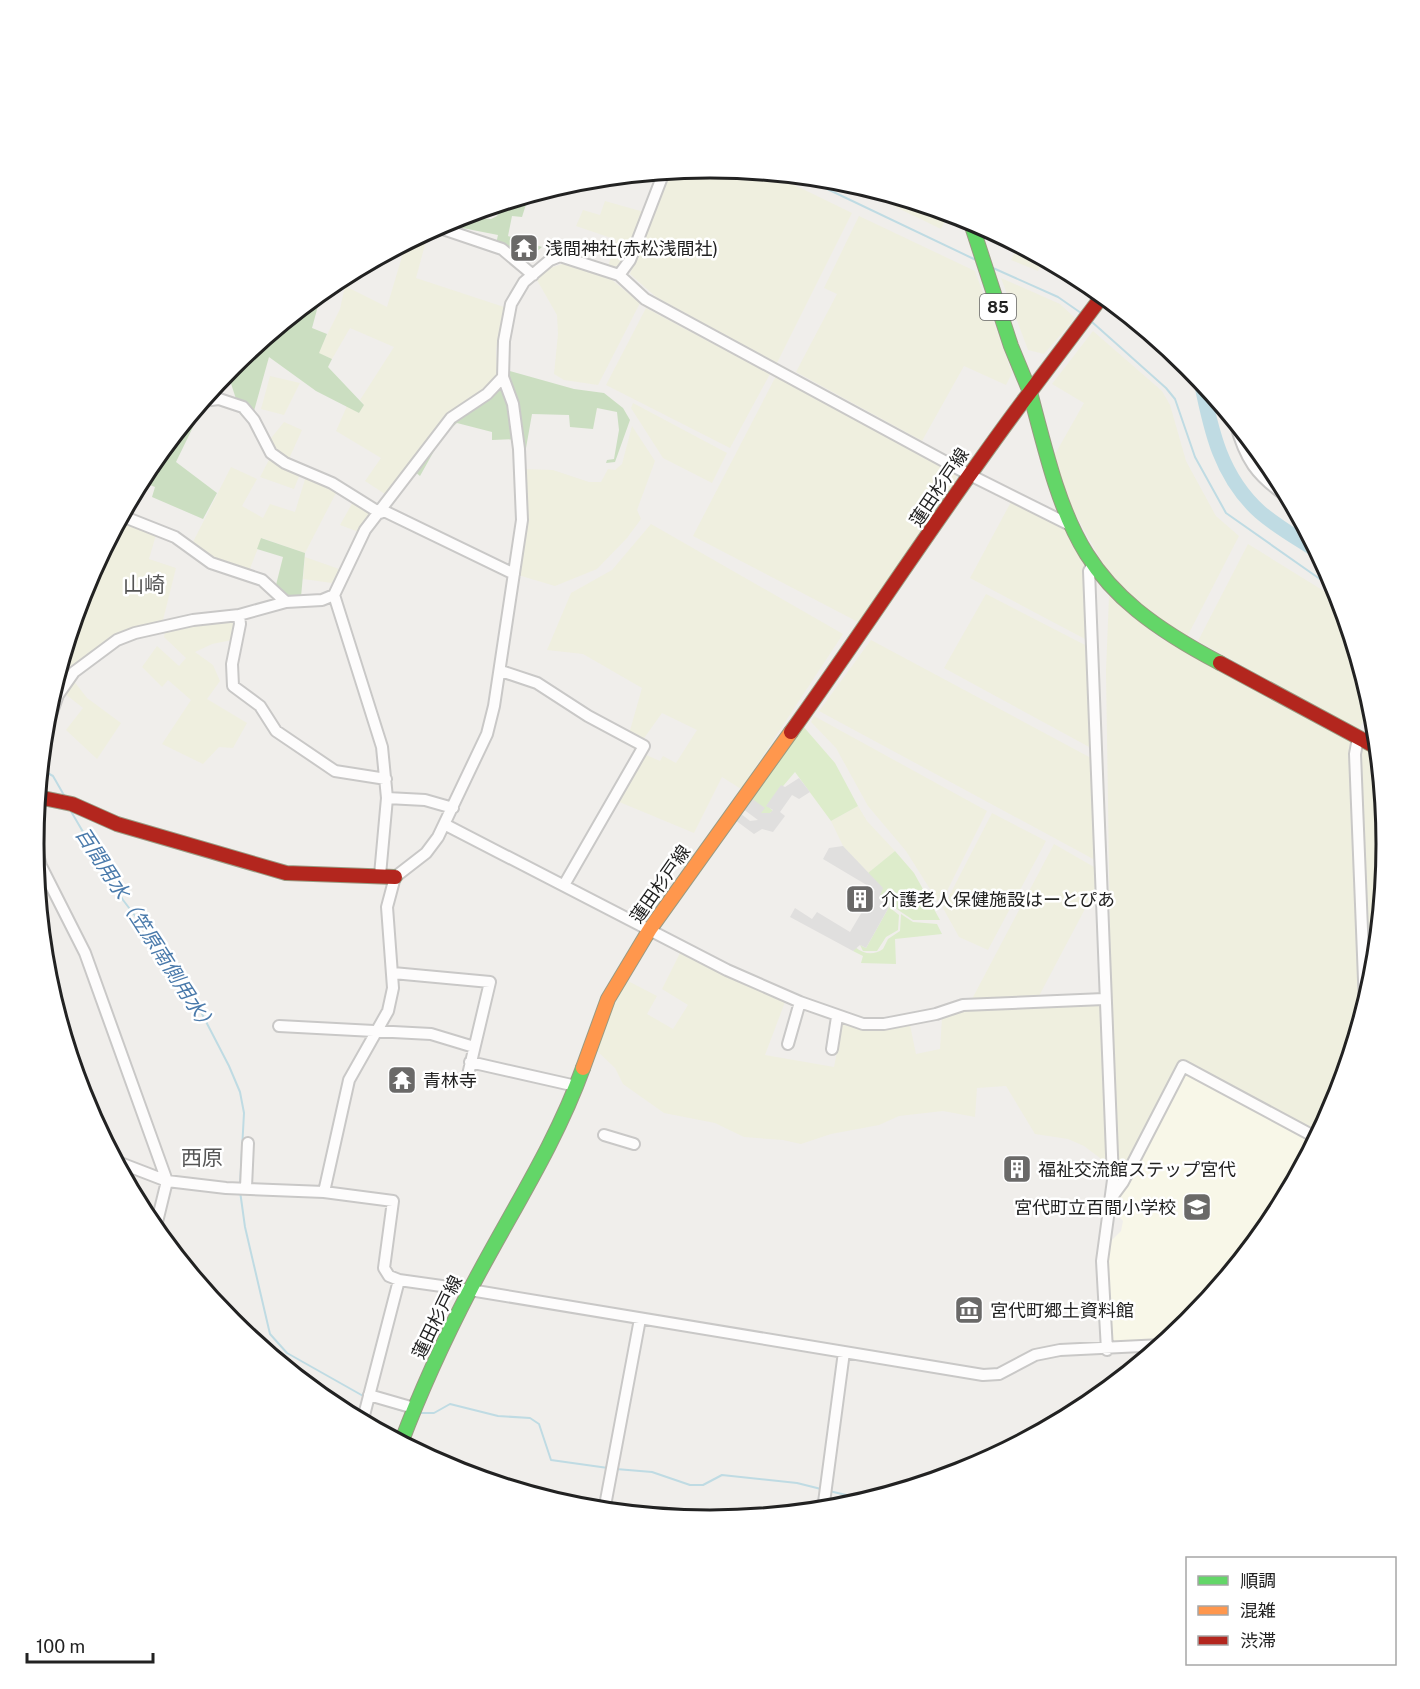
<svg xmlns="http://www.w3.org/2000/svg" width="1420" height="1689" viewBox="0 0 1420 1689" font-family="'Public Sans','Noto Sans JP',sans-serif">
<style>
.education{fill:#f8f7e8}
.farmland{fill:#efefdf}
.grass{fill:#ddeccb}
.forest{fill:#cbdec1}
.parking{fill:#e0dfde}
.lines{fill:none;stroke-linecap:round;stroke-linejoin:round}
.stream{stroke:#bfdbe3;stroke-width:2}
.river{stroke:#bfdbe3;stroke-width:15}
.street-casing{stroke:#c9c8c7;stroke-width:14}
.fast-casing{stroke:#999a82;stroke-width:16}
.slow-casing{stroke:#999a82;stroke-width:16}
.jam-casing{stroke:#999a82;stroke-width:16}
.street{stroke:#fdfcfc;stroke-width:10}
.fast{stroke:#63d668;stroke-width:14}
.slow{stroke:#ff974d;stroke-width:14}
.jam{stroke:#b3261e;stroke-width:14}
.labels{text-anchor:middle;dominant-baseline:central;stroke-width:5;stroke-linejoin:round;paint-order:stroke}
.shield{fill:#fff;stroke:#646464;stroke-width:1.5}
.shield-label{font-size:16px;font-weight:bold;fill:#222}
.poi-label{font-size:18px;fill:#222;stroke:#fff;text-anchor:start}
.street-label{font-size:18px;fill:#222;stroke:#fff}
.water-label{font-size:20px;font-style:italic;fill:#4a7aab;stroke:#fff}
.quarter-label{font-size:21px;fill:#555;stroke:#fff}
.rim{fill:none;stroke:#222;stroke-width:3}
</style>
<rect width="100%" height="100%" fill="#f0eeeb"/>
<!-- education -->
<path class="education" d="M 1184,1071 L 1316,1141 L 1273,1221 L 1188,1323 L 1168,1340 L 1111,1344 L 1105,1261 L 1108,1244 L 1121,1231 L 1123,1221 L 1115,1212 L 1114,1202 Z"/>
<!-- farmland -->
<path class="farmland" d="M 710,168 L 772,174 L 852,213 L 777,363 L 656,297 L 630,274 L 670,171 Z
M 840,180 L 842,181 L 949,213 L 941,229 Z
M 605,201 L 644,212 L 622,265 L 617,269 L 608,266 L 617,240 L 576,226 L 583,210 L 600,215 Z
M 859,216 L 975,271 L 1012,373 L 1006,385 L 964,366 L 922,441 L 796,372 L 837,294 L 824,288 Z
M 418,237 L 427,237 L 416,278 L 504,307 L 496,349 L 497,375 L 484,389 L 448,414 L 388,496 L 365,481 L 381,458 L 336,431 L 347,406 L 359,413 L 364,405 L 360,400 L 394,347 L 350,328 L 332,359 L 318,353 L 340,309 L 345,286 L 387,307 L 406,243 Z
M 1019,245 L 1044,259 L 1038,271 L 1011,260 Z
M 568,262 L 606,275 L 640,303 L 598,385 L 564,380 L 554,374 L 558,334 L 557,315 L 537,280 L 547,269 Z
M 1001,278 L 1060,304 L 1075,318 L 1044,354 L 1028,350 Z
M 646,308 L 770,374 L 730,448 L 606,385 Z
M 1093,331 L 1162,391 L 1170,405 L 1186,461 L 1216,516 L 1239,536 L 1187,637 L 1132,598 L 1106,569 L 1068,501 L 1054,456 L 1084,403 L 1052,384 Z
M 270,376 L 300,383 L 284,415 L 261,409 Z
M 776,376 L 958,474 L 947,495 L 858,622 L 693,536 Z
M 633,403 L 727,453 L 712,483 L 663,458 L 631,408 Z
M 284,422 L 302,430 L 288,461 L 272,451 L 268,442 Z
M 632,426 L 655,461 L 637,510 L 641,519 L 627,538 L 597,569 L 555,586 L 518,575 L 524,469 L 553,470 L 589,482 L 601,482 L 608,469 L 615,470 L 622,464 Z
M 270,458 L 300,474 L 294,489 L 260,477 Z
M 231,467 L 257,479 L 242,506 L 263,518 L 270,504 L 295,512 L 306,476 L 337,491 L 305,553 L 262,538 L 249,571 L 210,559 L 191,546 Z
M 354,500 L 374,514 L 359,532 L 340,525 Z
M 1011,502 L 1064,528 L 1085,564 L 1087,640 L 970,578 Z
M 125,522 L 156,535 L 149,559 L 176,568 L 162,624 L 133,629 L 70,670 L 58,685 L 55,681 L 75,618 L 81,609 L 78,608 L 85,585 L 107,543 L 117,546 Z
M 651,524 L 843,634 L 741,789 L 722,777 L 694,833 L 617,801 L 644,754 L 660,761 L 663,756 L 676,763 L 697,730 L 662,713 L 642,741 L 629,734 L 642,688 L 583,654 L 547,650 L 571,593 L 612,570 Z
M 1248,544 L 1340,601 L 1371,703 L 1359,730 L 1198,641 Z
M 305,557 L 339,569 L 332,583 L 303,579 Z
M 986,594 L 1085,645 L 1091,748 L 944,668 Z
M 1109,596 L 1158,637 L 1378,755 L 1387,845 L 1374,977 L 1335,1104 L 1319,1134 L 1182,1061 L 1118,1181 L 1100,1158 L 1084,1146 L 1068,1139 L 1035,1134 L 1006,1086 L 977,1088 L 975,1117 L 943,1111 L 899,1116 L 879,1125 L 831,1134 L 801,1144 L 783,1140 L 744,1137 L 715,1123 L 664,1113 L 623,1084 L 615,1068 L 596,1050 L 616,999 L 626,980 L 657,996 L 647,1014 L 673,1029 L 688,1005 L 662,989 L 681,951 L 785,1002 L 765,1055 L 834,1067 L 843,1022 L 870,1029 L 910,1025 L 916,1054 L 940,1049 L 942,1018 L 968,1009 L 1111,1003 L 1106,671 Z
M 233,619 L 237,623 L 232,640 L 212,644 L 195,652 L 213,665 L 220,681 L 207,699 L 247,723 L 233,748 L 219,747 L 203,764 L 162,744 L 191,700 L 168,680 L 162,687 L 142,667 L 157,646 L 179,666 L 186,658 L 164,637 L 165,632 Z
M 871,640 L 1091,758 L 1095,860 L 819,711 Z
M 73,680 L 87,698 L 121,723 L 97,759 L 66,730 L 83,708 L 64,693 Z
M 814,716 L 987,811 L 940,905 L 906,851 L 868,806 L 836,748 L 811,722 Z
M 858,806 L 867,821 L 895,851 L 868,873 L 843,846 L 831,821 Z
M 992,813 L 1046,841 L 988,950 L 959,937 L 943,908 Z
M 1054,844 L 1094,867 L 1095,890 L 1039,996 L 972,999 Z"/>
<!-- grass -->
<path class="grass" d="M 802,725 L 835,763 L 858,806 L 831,821 L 795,772 L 767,805 L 773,811 L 770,813 L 761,813 L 751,798 Z
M 895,851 L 914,873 L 940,920 L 913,920 L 879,897 L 882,888 L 868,873 Z
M 889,907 L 899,915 L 898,930 L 886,937 L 877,951 L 863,951 L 860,945 L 866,948 Z
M 901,914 L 913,922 L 937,924 L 942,934 L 895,939 L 896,964 L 861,963 L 863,956 L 853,951 L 855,947 C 864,954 873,956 883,949 L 888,939 L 900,931 Z"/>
<!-- forest -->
<path class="forest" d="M 529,195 L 522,217 L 512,216 L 508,236 L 542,247 L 523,263 L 496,244 L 498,235 L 442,224 L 461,216 L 491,219 L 497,216 L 504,206 Z
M 322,291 L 312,328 L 327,334 L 319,353 L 332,359 L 328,367 L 364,405 L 359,413 L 316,391 L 269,357 L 254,411 L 251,412 L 236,399 L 227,371 Z
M 506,370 L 574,389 L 604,393 L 623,408 L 630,420 L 615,462 L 606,463 L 607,460 L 614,459 L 619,430 L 617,412 L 597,408 L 593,429 L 570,427 L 569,415 L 532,414 L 526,448 L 521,448 L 520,439 L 492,440 L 492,432 L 457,423 L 443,435 L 420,476 L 414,471 L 454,419 Z
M 210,392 L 176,462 L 217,493 L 203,519 L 152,497 L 155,487 L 140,481 L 147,468 Z
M 261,538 L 305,553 L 301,597 L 288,598 L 276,585 L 283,557 L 257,549 Z"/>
<!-- parking -->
<path class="parking" d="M 799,778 L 810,792 L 799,799 L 792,795 L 780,812 L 785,816 L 773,832 L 762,829 L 754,834 L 735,820 L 740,813 L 750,821 L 758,820 L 743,809 L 751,798 L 765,808 L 761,813 L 770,813 L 773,810 L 766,806 L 781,785 L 785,787 Z
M 843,846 L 883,888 L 879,898 L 889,907 L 866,948 L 860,945 L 853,951 L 790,917 L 795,908 L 812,919 L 817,912 L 850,932 L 875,890 L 823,859 L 829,848 Z"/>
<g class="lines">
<!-- stream -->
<path class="stream" d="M 800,176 L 976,260
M 993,268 L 1058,297 L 1081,313
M 1092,322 L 1166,388 L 1175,399 L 1195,457 L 1226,513 L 1337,591
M 40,769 L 53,776 L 65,797
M 69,808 L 123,900 L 165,955 L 200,1010 L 229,1066 L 240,1092 L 244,1113 L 240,1186
M 240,1191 L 245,1227 L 270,1334 L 287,1353 L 365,1397
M 375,1402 L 407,1412
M 419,1413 L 434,1413 L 450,1404 L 498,1416 L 530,1418 L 539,1424 L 551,1460 L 608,1468
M 616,1469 L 652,1472 L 690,1485 L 703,1485 L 722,1475 L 797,1483 L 821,1489
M 829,1491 L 868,1500"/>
<!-- river -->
<path class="river" d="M 1201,381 C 1211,431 1221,477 1260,512 C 1277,527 1299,539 1317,551"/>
<!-- street casing -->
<g class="street-casing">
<path id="street" d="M 437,227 L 502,249 L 533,275
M 619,275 L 630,260 L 664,172
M 202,401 L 219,399 L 243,407 L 254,420 L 271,453 L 285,463 L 332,483 L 380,513
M 1235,422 C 1245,459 1256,476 1288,497
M 382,510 L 514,574
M 122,516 L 175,537 L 211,563 L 262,580 L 286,602
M 1092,566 L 1089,571 L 1113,1180 L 1102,1261 L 1107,1350
M 334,595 L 382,747 L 387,798 L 380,875
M 239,615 L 240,624 L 232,664 L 233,686 L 260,706 L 276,731 L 335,771 L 386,779
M 501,671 L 537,683 L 588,716 L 644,746 L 564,885
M 1358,738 L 1355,754 L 1365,1005
M 43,748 L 46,740 L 47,726 L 58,695 L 74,672 L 117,640 L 135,633 L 193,620 L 239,615 L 286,602 L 322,600 L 334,595 L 365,530 L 451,418 L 487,394 L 503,377
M 387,798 L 425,800 L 453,808
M 446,825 L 727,970 L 800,1002 L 863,1024 L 884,1024 L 936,1014 L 963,1005 L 1104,999
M 34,839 L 41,866 L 85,953 L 167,1181 L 155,1230
M 393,973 L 490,982 L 467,1079
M 279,1026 L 431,1034 L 474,1047
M 788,1044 L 800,1002
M 832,1049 L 837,1017
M 470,1062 L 576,1086
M 604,1135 L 634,1144
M 115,1161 L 167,1181 L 226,1188 L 324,1192 L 393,1201 L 384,1268 L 389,1276 L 399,1280 L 470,1290 L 983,1375 L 999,1374 L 1035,1355 L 1060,1350 L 1162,1345
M 246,1187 L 248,1143
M 324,1192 L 349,1080 L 388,1011 L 393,988 L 387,907 L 395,877 L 426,853 L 438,837 L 487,734 L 494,706 L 522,520 L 519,449 L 513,404 L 503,377 L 504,341 L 511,304 L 524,282 L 550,260 L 560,256 L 619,275 L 645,299 L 968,474 L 1070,525
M 1112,1197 L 1123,1182 L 1183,1066 L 1317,1138
M 369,1395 L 414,1408
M 362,1423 L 399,1280
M 823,1510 L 844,1352
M 604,1511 L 640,1319"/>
</g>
<!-- fast casing -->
<g class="fast-casing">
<path id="fast" d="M 970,220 L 1011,346 L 1030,392
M 1030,392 C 1067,536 1081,590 1220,663
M 401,1443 C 421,1390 445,1338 471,1288 C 509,1215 555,1146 583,1068"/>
</g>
<!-- slow casing -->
<g class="slow-casing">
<path id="slow" d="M 583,1068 L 608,999 L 650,929 L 791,732"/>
</g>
<!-- jam casing -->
<g class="jam-casing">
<path id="jam" d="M 1030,392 L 1103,295
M 1220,663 L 1378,748
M 791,732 C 872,619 946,503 1030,392
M 38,797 L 72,804 L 117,824 L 286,873 L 395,877"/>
</g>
<!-- street -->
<use href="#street" class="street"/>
<!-- fast -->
<use href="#fast" class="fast"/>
<!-- slow -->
<use href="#slow" class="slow"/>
<!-- jam -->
<use href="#jam" class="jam"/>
</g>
<!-- icons -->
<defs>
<g id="temple-square" transform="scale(1.5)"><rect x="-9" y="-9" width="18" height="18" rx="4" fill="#6a6968" stroke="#fff"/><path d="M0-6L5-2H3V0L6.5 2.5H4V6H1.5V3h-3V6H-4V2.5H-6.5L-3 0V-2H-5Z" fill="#fff"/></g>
<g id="building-square" transform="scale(1.5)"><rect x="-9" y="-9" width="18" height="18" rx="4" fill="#6a6968" stroke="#fff"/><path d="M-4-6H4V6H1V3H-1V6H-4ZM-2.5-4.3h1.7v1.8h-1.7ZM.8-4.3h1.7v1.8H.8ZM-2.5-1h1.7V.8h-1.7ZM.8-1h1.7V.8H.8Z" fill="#fff"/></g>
<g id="school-square" transform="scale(1.5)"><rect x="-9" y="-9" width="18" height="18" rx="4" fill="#6a6968" stroke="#fff"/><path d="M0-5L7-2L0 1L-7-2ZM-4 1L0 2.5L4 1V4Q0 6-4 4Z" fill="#fff"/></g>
<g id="museum-square" transform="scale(1.5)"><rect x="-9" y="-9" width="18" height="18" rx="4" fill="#6a6968" stroke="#fff"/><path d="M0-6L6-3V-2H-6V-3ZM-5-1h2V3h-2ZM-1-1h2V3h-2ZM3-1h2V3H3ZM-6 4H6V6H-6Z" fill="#fff"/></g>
</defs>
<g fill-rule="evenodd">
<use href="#temple-square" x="524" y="248"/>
<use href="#building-square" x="860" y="899"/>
<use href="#temple-square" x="402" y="1080"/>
<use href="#building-square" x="1017" y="1169"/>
<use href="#school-square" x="1197" y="1207"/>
<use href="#museum-square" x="969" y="1310"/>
</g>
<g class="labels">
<!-- shield labels -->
<rect class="shield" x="980" y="294" width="36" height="26" rx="4.5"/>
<g class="shield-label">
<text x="998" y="307">85</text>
</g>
<!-- poi labels -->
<g class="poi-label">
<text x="545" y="248">浅間神社(赤松浅間社)</text>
<text x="881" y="899">介護老人保健施設はーとぴあ</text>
<text x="423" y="1080">青林寺</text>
<text x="1038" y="1169">福祉交流館ステップ宮代</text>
<text x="1176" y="1207" text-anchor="end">宮代町立百間小学校</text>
<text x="990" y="1310">宮代町郷土資料館</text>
</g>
<!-- street labels -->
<g class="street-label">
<text transform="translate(939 487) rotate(-56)">蓮田杉戸線</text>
<text transform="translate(660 884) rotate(-55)">蓮田杉戸線</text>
<text transform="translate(437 1317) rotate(-64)">蓮田杉戸線</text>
</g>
<!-- water labels -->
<g class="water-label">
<text transform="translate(146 930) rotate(57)">百間用水（笠原南側用水）</text>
</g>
<!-- quarter labels -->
<g class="quarter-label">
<text x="144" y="584">山崎</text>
<text x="202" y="1157">西原</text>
</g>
</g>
<!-- crop -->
<path d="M0 0H1420V1689H0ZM44 844a666 666 0 1 1 1332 0a666 666 0 1 1-1332 0Z" fill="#fff" fill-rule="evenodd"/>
<path class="rim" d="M44 844a666 666 0 1 1 1332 0a666 666 0 1 1-1332 0Z"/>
<!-- legend -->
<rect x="1186" y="1557" width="210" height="108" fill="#ffffff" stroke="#a7a7a7" stroke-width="1.5"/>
<rect x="1198" y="1576" width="30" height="9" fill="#63d668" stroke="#a7a7a7" stroke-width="1.5"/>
<text x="1240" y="1587" font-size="18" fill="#222222">順調</text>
<rect x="1198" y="1606" width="30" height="9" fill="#ff974d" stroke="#a7a7a7" stroke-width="1.5"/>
<text x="1240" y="1617" font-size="18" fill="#222222">混雑</text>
<rect x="1198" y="1636" width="30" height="9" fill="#b3261e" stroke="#a7a7a7" stroke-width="1.5"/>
<text x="1240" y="1647" font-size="18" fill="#222222">渋滞</text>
<!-- scale -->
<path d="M27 1653v9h126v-9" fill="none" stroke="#222222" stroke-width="3"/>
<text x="36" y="1653" font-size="18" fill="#222222" stroke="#ffffff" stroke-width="4.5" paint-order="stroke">100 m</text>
</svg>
